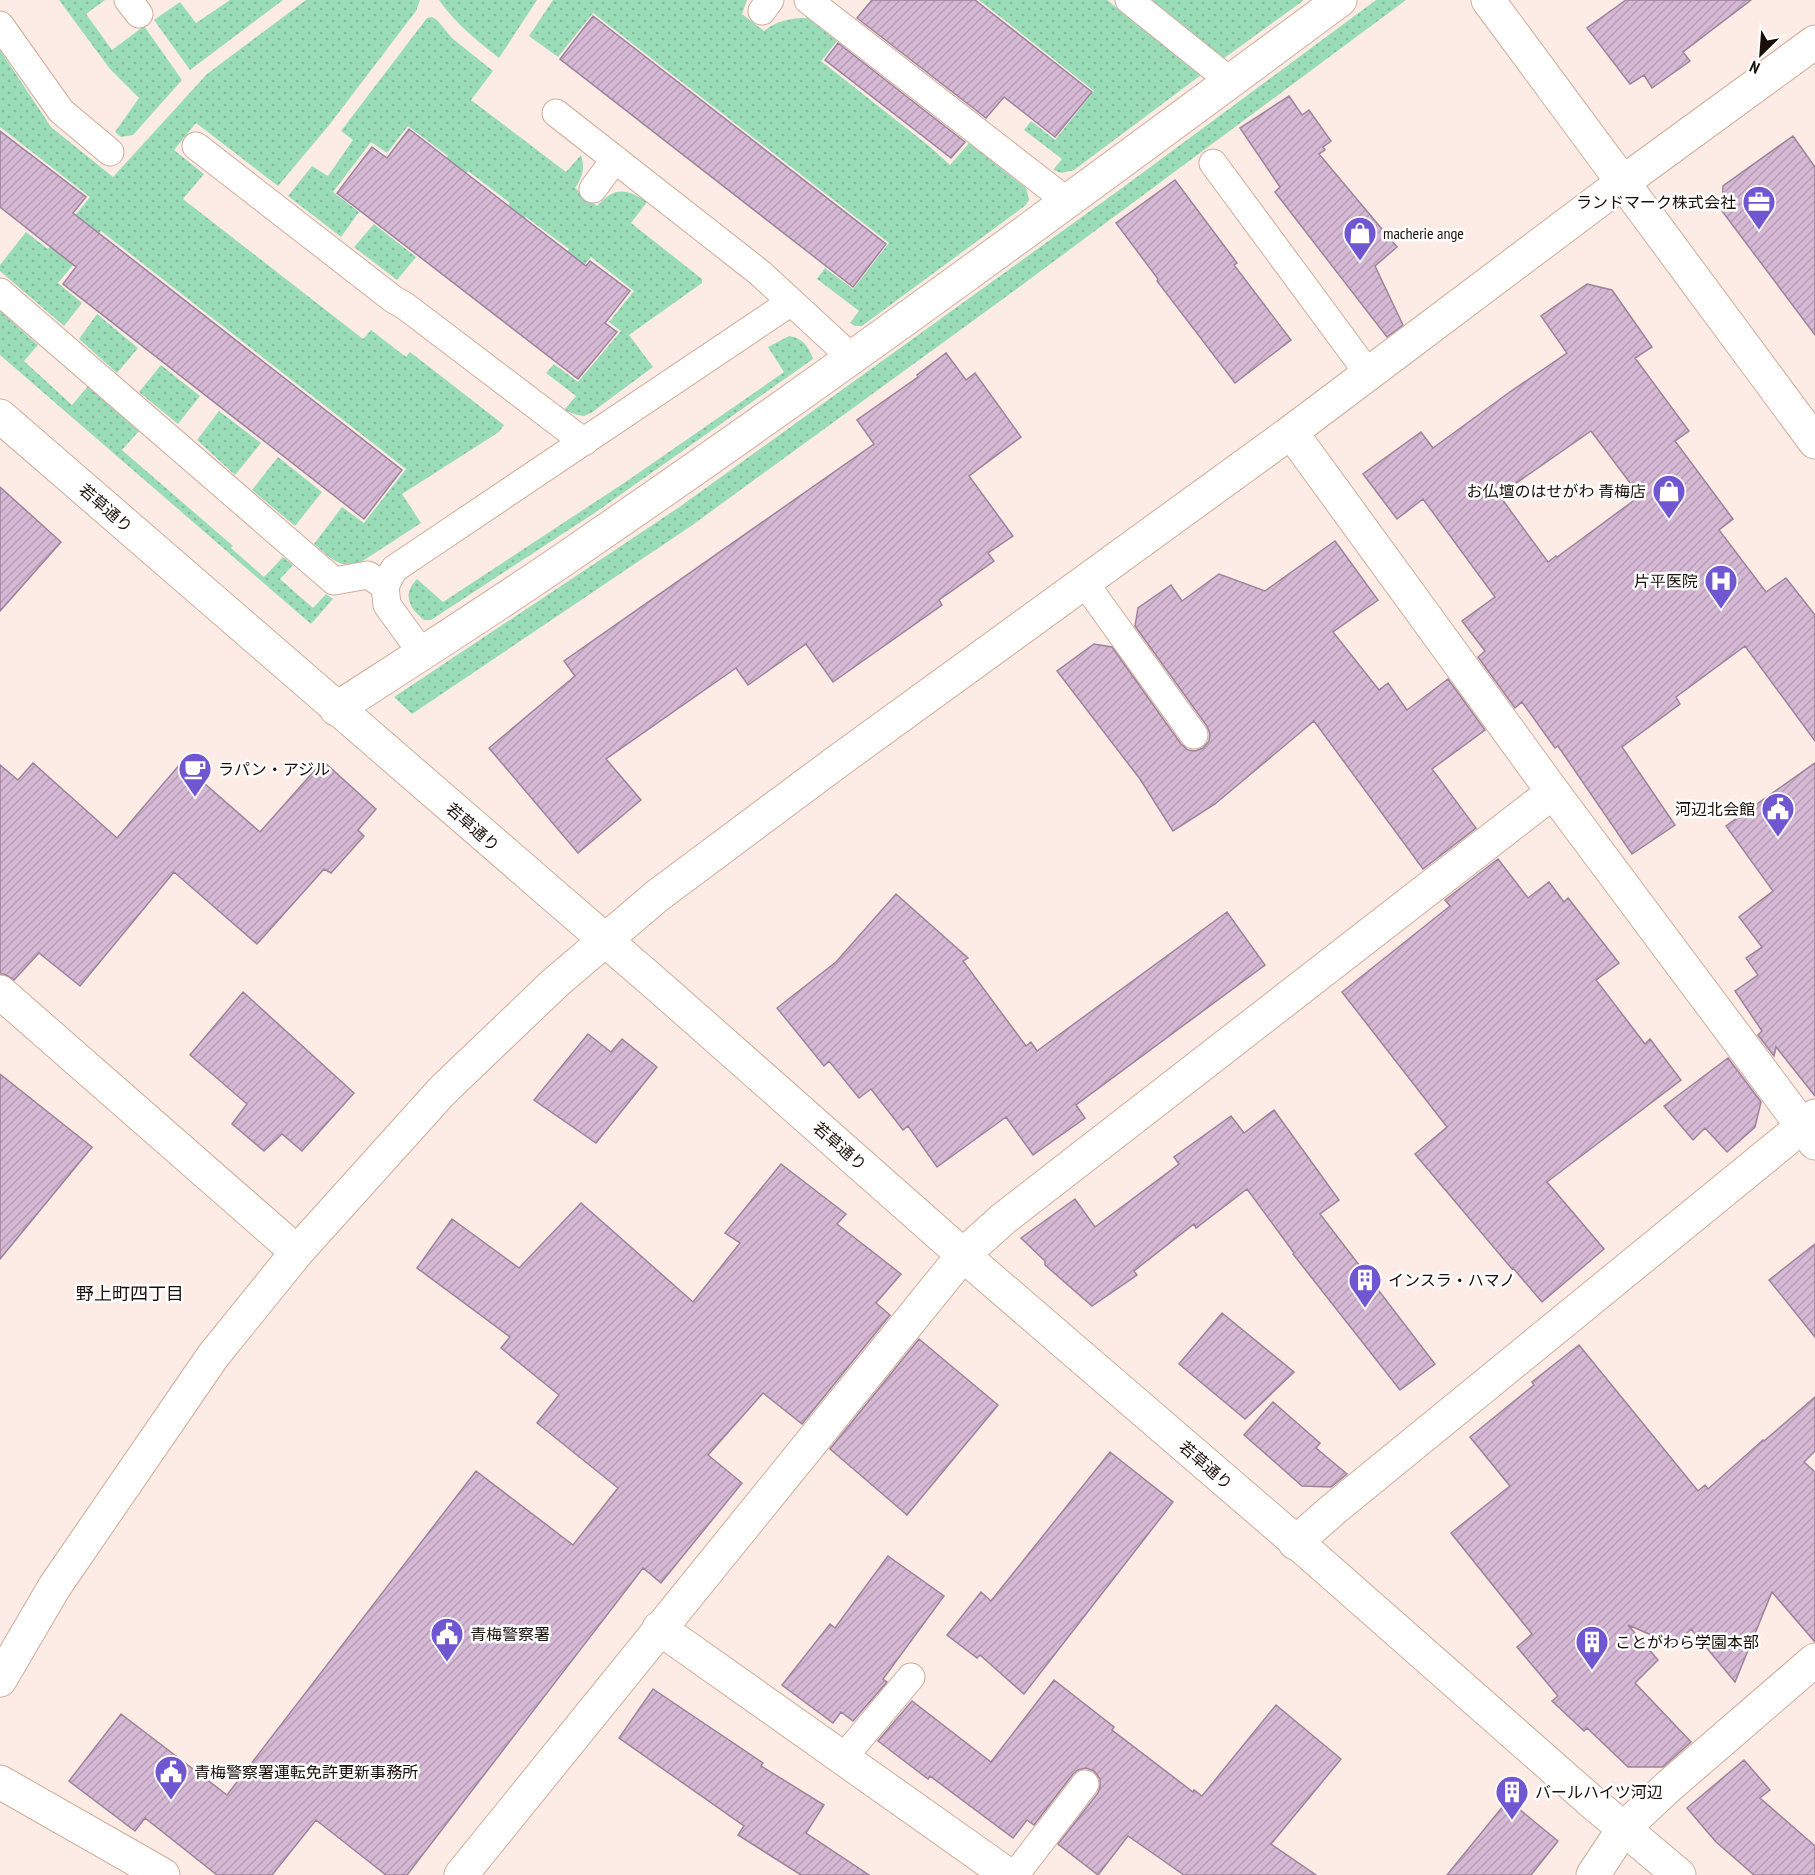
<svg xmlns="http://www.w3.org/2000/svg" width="1815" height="1875" viewBox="0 0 1815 1875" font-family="'PT Sans Narrow','Noto Sans JP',sans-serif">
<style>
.green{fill:url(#green-dots)}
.building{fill:url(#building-hatch);stroke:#9e839c;stroke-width:1.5;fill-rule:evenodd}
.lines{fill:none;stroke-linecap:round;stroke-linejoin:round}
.lane-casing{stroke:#d0ac9b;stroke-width:29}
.street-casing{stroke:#d0ac9b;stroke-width:35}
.secondary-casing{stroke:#d0ac9b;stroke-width:35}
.lane{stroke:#fff;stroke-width:27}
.street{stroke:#fff;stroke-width:33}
.secondary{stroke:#fff;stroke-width:33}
.labels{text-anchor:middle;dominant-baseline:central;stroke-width:5;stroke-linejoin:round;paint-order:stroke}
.poi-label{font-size:16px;fill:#1a0e08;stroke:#fff;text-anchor:start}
.street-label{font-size:16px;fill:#1a0e08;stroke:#fff}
.neighbourhood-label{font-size:18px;fill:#1a0e08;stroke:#fff}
</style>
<defs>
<pattern id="green-dots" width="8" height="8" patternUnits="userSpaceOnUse" patternTransform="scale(1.5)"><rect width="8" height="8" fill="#99dcb7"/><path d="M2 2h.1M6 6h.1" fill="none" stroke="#83bc9c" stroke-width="1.8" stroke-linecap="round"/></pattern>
<pattern id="building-hatch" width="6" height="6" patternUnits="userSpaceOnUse" patternTransform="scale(1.5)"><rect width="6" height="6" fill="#d5b8d3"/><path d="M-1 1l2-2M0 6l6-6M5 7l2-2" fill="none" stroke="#b69db4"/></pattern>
</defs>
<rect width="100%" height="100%" fill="#fcece5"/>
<!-- green -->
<path class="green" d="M 59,0 L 105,0 L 86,14 L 112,50 L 144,26 L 182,80 L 133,135 L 121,137 L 115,132 L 139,98 L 110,69 Z
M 230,0 L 283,0 L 190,70 L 154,20 L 180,2 L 196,23 Z
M 306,0 L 420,0 L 416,11 L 330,124 L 278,186 L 196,123 L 174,150 L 204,174 L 183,199 L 363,339 L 371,330 L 406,357 L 410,352 L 504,425 L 499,432 L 402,494 L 421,523 L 361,562 C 340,571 329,556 314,544 L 342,507 L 364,523 L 406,469 L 101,231 L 58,283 L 82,303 L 64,326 L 0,271 L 0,265 L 26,232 L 48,249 L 90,197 L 0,127 L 0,50 L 51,127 L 113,177 L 207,74 Z
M 439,0 L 537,0 L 499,58 C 476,40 456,24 439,0 Z
M 553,0 L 747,0 L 742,14 L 764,31 C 778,20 791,18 808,18 L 837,41 L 821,61 L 929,146 L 950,165 L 969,143 L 1026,188 L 1029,199 L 1026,205 L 862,326 L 855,326 L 850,323 L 859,311 L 817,279 L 825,268 L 853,289 L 889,243 L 593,13 L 558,57 L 529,36 Z
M 979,0 L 1107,0 L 1201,75 L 1074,170 L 1062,173 L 1053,170 L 1062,159 L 1024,130 L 1031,121 L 1055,140 L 1094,91 Z
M 1149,0 L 1304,0 L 1223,59 Z
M 1376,0 L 1406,0 L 1018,288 L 691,526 L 412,714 L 394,697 L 678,508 L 1122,188 Z
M 432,17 L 437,20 L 452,38 L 493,71 L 471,100 L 566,172 L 581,155 C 585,168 583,176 575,188 L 597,206 C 614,187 627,188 647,202 L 631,223 L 702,279 L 702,283 L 629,335 L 653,367 L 591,413 L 584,416 L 577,415 L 564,410 L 576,396 L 546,373 L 554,364 L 578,382 L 621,331 L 609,322 L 634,291 L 591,257 L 566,287 L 550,274 L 569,249 L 526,217 L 508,242 L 491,229 L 510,203 L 468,171 L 447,196 L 429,182 L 448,156 L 408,126 L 387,153 L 371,142 L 333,192 L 359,212 L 341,237 L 288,196 L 312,166 L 328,176 L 353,140 L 341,131 L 427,18 Z
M 374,224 L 416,257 L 397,280 L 354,247 Z
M 0,311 L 38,345 L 24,361 L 72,405 L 88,386 L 139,431 L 122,450 L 233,546 L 231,548 L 264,577 L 283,557 L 293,565 L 280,579 L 313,608 L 326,594 L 333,599 L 311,624 L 0,355 Z
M 97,314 L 138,348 L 117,373 L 79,339 Z
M 789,336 C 803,338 809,347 813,359 L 596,512 L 431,620 L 424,620 C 409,608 402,594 417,579 L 443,602 L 627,481 L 784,372 L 768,347 Z
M 161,365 L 200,396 L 178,424 L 139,392 Z
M 219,411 L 261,443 L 235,475 L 197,440 Z
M 278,457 L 322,492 L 295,526 L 252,490 Z"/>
<!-- building -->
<path class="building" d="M 872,0 L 975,0 L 1092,92 L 1055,137 L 1004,97 L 986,118 L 857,18 Z
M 1626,0 L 1751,0 L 1683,52 L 1690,61 L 1652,88 L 1644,75 L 1630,84 L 1587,28 Z
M 593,16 L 886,244 L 853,287 L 560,59 Z
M 838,43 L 965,142 L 951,158 L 825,60 Z
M 1289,96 L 1302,115 L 1309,110 L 1331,141 L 1323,147 L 1325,150 L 1319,154 L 1397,247 L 1375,266 L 1403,325 L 1387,337 L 1275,192 L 1280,187 L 1240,128 Z
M 409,129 L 586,266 L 590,261 L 630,291 L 605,323 L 617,332 L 578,379 L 337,193 L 372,147 L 387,158 Z
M 0,131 L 86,197 L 73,213 L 402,470 L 364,519 L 63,284 L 76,267 L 0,207 Z
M 1793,136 L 1815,167 L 1815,335 L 1722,211 L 1723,186 Z
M 1175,180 L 1237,263 L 1234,265 L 1291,340 L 1235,383 L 1157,281 L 1158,279 L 1116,223 Z
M 1587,284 L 1612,290 L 1652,347 L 1635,358 L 1689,431 L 1675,441 L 1733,519 L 1719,530 L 1766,592 L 1786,578 L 1815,615 L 1815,741 L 1745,646 L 1676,697 L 1680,704 L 1622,747 L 1675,825 L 1632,854 L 1558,746 L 1555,748 L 1522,702 L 1515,708 L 1478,657 L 1485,651 L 1462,621 L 1495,597 L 1423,499 L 1397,519 L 1363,474 L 1421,432 L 1433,448 L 1507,394 L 1567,353 L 1541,316 ZM 1591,431 L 1640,496 L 1557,557 L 1556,556 L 1548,562 L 1499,495 Z
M 946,353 L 966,380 L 975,373 L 1021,437 L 969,476 L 1013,536 L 988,553 L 994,561 L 939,600 L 942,605 L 833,682 L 806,644 L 748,685 L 736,668 L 606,759 L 641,800 L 578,853 L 489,748 L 575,676 L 564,661 L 874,444 L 857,420 L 918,377 L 917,375 Z
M 0,487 L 61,542 L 0,611 Z
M 1335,541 L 1378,600 L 1333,632 L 1379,690 L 1388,683 L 1407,710 L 1448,679 L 1485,730 L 1432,769 L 1476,828 L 1423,869 L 1314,721 L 1215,804 L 1173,831 L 1140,779 L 1057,671 L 1094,644 L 1112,647 L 1181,744 L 1188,750 L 1195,751 L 1203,748 L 1209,741 L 1210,734 L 1207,726 L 1135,626 L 1138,608 L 1171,585 L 1182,601 L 1219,574 L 1265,591 Z
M 323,761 L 376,809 L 358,830 L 364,836 L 331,873 L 324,869 L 257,944 L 174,872 L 80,986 L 39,953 L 14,980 L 4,974 L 0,974 L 0,765 L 18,780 L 33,763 L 117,838 L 181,763 L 260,832 Z
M 1815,763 L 1815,1096 L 1776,1047 L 1774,1056 L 1758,1035 L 1762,1031 L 1735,991 L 1758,975 L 1746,958 L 1762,947 L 1739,917 L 1773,891 L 1726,826 Z
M 1498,859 L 1528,898 L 1549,882 L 1564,902 L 1568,898 L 1619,963 L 1596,980 L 1645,1044 L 1650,1039 L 1681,1080 L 1547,1182 L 1604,1249 L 1542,1302 L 1513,1268 L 1512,1269 L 1415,1154 L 1447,1127 L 1342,992 L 1450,906 L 1445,900 Z
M 896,894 L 968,958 L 963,961 L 1026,1046 L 1031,1042 L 1037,1051 L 1227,912 L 1265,965 L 1076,1105 L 1085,1118 L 1033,1155 L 1006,1117 L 937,1167 L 908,1126 L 903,1130 L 871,1089 L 859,1098 L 829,1061 L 824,1066 L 777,1008 L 836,962 Z
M 243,992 L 354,1093 L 302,1151 L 282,1134 L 264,1151 L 232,1124 L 247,1104 L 190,1055 Z
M 588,1034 L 611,1052 L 622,1039 L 657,1067 L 596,1143 L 534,1100 Z
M 1728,1058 L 1761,1102 L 1755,1127 L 1727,1152 L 1705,1128 L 1693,1140 L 1664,1106 Z
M 0,1074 L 92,1147 L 0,1259 Z
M 1274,1110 L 1339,1200 L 1320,1214 L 1435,1364 L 1400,1390 L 1293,1254 L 1294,1253 L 1247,1189 L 1196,1228 L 1194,1224 L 1134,1271 L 1137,1275 L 1092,1306 L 1045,1265 L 1045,1261 L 1021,1238 L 1075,1199 L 1095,1227 L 1179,1164 L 1174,1157 L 1231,1116 L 1244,1133 Z
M 781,1164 L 846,1214 L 837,1224 L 901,1274 L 876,1303 L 890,1315 L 802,1424 L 763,1393 L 708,1455 L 742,1483 L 661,1583 L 643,1568 L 407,1875 L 386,1875 L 316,1820 L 272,1875 L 217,1875 L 145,1818 L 135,1831 L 69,1781 L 121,1714 L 227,1795 L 476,1471 L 573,1545 L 618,1488 L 537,1423 L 559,1395 L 501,1348 L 510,1337 L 417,1268 L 452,1219 L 519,1268 L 581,1203 L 693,1302 L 740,1243 L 725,1233 Z
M 1815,1244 L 1815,1337 L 1769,1280 Z
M 1222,1313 L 1294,1372 L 1245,1419 L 1179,1364 Z
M 919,1339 L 998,1405 L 907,1515 L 830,1449 Z
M 1579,1345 L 1698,1491 L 1705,1485 L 1708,1489 L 1763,1440 L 1764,1441 L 1815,1397 L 1815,1451 L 1804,1462 L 1815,1472 L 1815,1642 L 1772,1592 L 1735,1682 L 1691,1629 L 1675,1645 L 1628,1625 L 1658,1660 L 1635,1683 L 1691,1742 L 1663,1767 L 1628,1767 L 1587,1728 L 1584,1731 L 1552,1701 L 1558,1696 L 1517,1647 L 1532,1634 L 1451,1533 L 1510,1486 L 1470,1437 L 1534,1385 L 1532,1382 Z
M 1273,1402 L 1320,1443 L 1316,1448 L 1347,1474 L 1331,1487 L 1302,1486 L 1244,1435 Z
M 1110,1452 L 1173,1502 L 1024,1694 L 980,1655 L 977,1658 L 947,1635 L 981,1592 L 991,1601 Z
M 888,1556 L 944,1596 L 883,1679 L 887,1682 L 853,1721 L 841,1712 L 833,1723 L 782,1685 L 830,1624 L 835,1628 Z
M 1054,1680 L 1114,1727 L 1112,1730 L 1193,1792 L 1194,1790 L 1202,1796 L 1276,1705 L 1341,1759 L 1271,1844 L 1316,1875 L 1184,1875 L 1128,1836 L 1098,1875 L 1058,1844 L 1098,1793 L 1100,1787 L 1100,1779 L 1094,1771 L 1086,1768 L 1078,1770 L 1073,1774 L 1034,1825 L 1027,1820 L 1013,1838 L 930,1776 L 928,1779 L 878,1741 L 912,1701 L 991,1762 Z
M 653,1689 L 763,1763 L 761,1766 L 824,1805 L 806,1833 L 869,1875 L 801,1875 L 738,1835 L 744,1826 L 619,1738 Z
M 1744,1760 L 1770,1790 L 1760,1798 L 1815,1846 L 1815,1875 L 1754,1875 L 1716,1842 L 1687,1808 Z
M 1508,1800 L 1558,1841 L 1531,1875 L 1447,1875 Z"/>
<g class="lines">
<!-- lane casing -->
<g class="lane-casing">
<path id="lane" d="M 128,0 L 139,14
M 808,0 L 1068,202
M 1129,0 L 1230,81
M 762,11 L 770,0
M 0,25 L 61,111 L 110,152
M 556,113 L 760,273 L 852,358
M 196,146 L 393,299 L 405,306 L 584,442
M 1213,163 L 1368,373
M 593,189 L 615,159
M 0,292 L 334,581 L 368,575 L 385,586 L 387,605 L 422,653
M 1084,582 L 1194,735
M 385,586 L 394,569 L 791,302
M 843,1758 L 911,1677
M 1015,1875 L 1085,1784"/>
</g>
<!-- street casing -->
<g class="street-casing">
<path id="street" d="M 1622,183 L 1815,42
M 1291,432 L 1553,792 L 1815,1143
M 336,709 C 421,654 506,600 589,542 C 844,367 1092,184 1340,0
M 0,992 L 297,1252
M 1295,1543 L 1335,1508 L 1815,1116
M 659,1628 L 1008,1875
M 0,1782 L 163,1875
M 461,1875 L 963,1255 L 1003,1219 L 1553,792
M 1593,1875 L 1624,1828 L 1669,1786 L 1815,1660"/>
</g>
<!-- secondary casing -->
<g class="secondary-casing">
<path id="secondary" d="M 1488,0 L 1815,442
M 0,416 L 663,990 L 963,1255 L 1308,1552 L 1592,1802 L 1679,1875
M 0,1680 L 55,1586 L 213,1356 L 297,1252 L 442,1091 L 555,983 L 657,896 L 834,764 L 1291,432 L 1622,183"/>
</g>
<!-- lane -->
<use href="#lane" class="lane"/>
<!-- street -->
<use href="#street" class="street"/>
<!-- secondary -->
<use href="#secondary" class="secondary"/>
</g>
<!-- icons -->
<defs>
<g id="office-pin" transform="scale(1.725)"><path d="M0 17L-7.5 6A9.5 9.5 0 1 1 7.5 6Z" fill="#7057d1" stroke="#fff"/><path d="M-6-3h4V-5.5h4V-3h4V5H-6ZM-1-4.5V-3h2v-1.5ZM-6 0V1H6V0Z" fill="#fff"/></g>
<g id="shop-pin" transform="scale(1.725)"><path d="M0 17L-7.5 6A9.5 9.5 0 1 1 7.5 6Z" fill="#7057d1" stroke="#fff"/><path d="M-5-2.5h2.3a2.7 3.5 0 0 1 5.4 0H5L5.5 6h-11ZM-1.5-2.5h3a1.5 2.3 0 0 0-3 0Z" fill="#fff"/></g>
<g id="hospital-pin" transform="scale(1.725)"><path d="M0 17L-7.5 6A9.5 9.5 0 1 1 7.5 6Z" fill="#7057d1" stroke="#fff"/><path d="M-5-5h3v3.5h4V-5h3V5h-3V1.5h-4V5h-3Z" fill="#fff"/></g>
<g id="cafe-pin" transform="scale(1.725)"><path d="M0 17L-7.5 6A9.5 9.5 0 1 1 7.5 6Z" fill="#7057d1" stroke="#fff"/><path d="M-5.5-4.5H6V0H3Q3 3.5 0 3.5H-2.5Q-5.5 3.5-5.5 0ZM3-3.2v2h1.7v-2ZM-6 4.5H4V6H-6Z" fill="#fff"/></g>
<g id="civic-pin" transform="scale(1.725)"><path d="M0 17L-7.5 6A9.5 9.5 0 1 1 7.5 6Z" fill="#7057d1" stroke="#fff"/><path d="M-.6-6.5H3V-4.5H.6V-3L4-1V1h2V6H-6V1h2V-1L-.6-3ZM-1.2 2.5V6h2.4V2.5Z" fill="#fff"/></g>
<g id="building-pin" transform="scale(1.725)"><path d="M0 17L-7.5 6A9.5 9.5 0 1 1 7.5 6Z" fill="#7057d1" stroke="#fff"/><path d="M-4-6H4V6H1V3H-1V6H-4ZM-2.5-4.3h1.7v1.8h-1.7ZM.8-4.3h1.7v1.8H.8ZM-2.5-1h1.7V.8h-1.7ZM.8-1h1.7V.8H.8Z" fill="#fff"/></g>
</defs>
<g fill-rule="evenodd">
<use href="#office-pin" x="1759" y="202"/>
<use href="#shop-pin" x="1360" y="233"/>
<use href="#shop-pin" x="1669" y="491"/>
<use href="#hospital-pin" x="1721" y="581"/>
<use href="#cafe-pin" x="195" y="769"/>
<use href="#civic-pin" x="1778" y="809"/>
<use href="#building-pin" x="1365" y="1280"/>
<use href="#civic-pin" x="447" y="1634"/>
<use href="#building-pin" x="1592" y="1642"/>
<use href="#civic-pin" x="171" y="1772"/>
<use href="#building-pin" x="1512" y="1792"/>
</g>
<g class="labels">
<!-- poi labels -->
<g class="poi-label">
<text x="1736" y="202" text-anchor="end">ランドマーク株式会社</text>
<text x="1383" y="233">macherie ange</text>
<text x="1646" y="491" text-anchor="end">お仏壇のはせがわ 青梅店</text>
<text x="1698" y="581" text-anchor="end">片平医院</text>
<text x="218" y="769">ラパン・アジル</text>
<text x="1755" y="809" text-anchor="end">河辺北会館</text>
<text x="1388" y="1280">インスラ・ハマノ</text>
<text x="470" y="1634">青梅警察署</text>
<text x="1615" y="1642">ことがわら学園本部</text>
<text x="194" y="1772">青梅警察署運転免許更新事務所</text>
<text x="1535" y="1792">バールハイツ河辺</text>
</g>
<!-- street labels -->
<g class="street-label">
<text transform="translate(106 508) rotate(41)">若草通り</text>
<text transform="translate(473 827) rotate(41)">若草通り</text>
<text transform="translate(840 1146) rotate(41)">若草通り</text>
<text transform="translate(1206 1465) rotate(41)">若草通り</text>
</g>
<!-- neighbourhood labels -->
<g class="neighbourhood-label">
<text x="130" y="1293">野上町四丁目</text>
</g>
</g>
<!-- north arrow -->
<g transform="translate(1761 54) rotate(205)" stroke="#ffffff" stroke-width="4.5" paint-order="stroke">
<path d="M0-4.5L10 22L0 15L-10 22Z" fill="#1a0e08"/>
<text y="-9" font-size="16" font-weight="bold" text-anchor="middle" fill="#1a0e08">N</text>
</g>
</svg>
